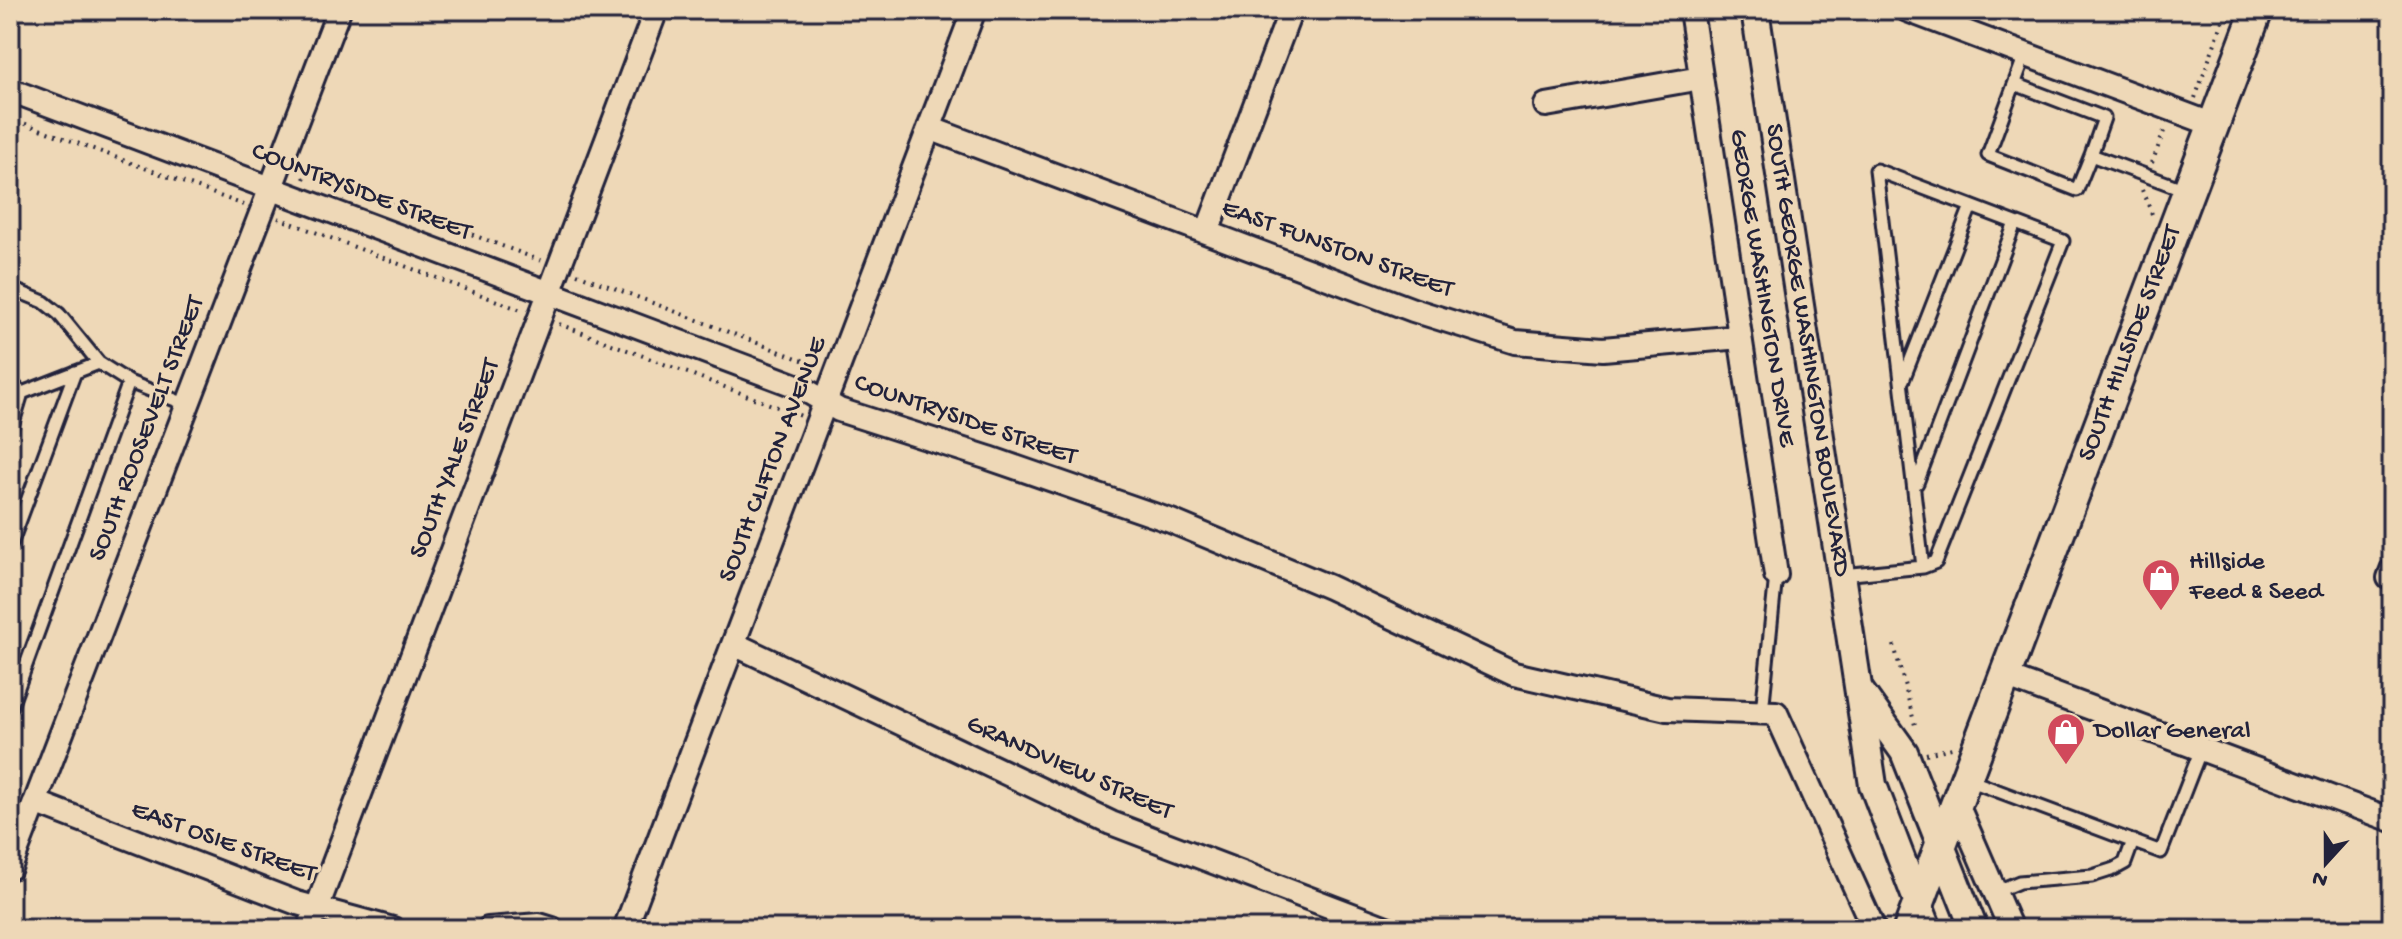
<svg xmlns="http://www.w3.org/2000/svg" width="2402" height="939" viewBox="0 0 2402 939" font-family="'Gochi Hand',sans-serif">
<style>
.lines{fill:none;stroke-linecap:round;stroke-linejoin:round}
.service-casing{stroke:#22223b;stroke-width:17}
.minor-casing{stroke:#22223b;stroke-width:28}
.tertiary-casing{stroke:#22223b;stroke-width:32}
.secondary-casing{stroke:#22223b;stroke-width:36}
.path{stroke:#22223b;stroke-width:4;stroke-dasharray:2 6;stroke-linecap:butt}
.service{stroke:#eed8b7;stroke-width:11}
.minor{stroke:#eed8b7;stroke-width:22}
.tertiary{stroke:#eed8b7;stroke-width:26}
.secondary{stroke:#eed8b7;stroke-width:30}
.labels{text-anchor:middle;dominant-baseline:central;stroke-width:7;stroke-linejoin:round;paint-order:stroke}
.street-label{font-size:26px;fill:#22223b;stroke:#eed8b7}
.poi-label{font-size:26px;fill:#22223b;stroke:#eed8b7;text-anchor:start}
</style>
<rect width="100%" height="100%" fill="#eed8b7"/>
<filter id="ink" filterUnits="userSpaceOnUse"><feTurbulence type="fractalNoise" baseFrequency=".0125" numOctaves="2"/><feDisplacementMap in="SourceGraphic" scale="16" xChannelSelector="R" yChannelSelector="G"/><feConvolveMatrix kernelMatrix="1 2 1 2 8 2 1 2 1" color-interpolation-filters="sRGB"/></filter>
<g filter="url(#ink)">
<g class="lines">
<!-- service casing -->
<g class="service-casing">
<path id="service" d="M 2025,55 L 1988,155 L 2077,190 L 2091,155 L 2188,191
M 2015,84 L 2104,118 L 2091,155
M 10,288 L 44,302 L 59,314 L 99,363 L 129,382 L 10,709
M 1903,380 L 1971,206
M 10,382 L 22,393 L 10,433
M 129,382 L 188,405
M 22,393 L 99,363
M 1917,483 L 2015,223
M 10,547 L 75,372
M 1842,575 L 1923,567 L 1936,562 L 2063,241 L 1876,170 L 1923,567
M 1762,712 L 1776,575
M 1966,779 L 2161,852 L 2201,749
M 1995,892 L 2019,882 L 2092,876 L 2114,869 L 2125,863 L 2133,841"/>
</g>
<!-- minor casing -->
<g class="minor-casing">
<path id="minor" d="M 1691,10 L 1776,575
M 1907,10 L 2214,125
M 10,90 L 802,388 L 839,410 L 989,458 L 1171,521 L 1329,587 L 1514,674 L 1667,709 L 1776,713 L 1874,929
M 1546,105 L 1701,78
M 929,128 L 1413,310 L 1515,342 L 1603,349 L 1740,337
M 1207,232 L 1291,10
M 2389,578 L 2392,570
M 734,644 L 1111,823 L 1389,929
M 2005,676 L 2392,820
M 35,802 L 297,903 L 393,929
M 1956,802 L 2011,929
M 10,868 L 339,10
M 309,929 L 656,10
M 488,929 L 539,925 L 552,929
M 625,929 L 974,10"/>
</g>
<!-- tertiary casing -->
<g class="tertiary-casing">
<g id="tertiary">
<path id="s1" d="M 1755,10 L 1873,785 L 1928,929"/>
<path d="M 1861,692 L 1904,752 L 1974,929"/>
</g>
</g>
<!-- secondary casing -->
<g class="secondary-casing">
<g id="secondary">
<path id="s2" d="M 1909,929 L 2257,10"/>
</g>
</g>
<!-- path -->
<path class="path" d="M 2195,98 L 2227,10
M 10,118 L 244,205
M 2152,163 L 2166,126
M 304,179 L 307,172 L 542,261
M 2142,190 L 2152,214
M 278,218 L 521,310
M 577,274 L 815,365
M 559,324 L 801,416
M 1894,645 L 1916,729
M 1926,754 L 1952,748"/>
<!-- service -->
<use href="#service" class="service"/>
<!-- minor -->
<use href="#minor" class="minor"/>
<!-- tertiary -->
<use href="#tertiary" class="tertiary"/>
<!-- secondary -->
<use href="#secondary" class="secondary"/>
</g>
</g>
<!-- icons -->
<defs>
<g id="shop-pin" transform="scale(2)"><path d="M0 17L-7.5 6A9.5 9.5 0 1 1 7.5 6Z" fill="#d1495b" stroke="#eed8b7"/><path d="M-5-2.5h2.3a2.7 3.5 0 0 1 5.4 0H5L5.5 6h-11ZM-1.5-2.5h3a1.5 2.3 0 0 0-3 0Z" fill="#fff"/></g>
</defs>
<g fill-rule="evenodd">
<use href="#shop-pin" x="2161" y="578"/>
<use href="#shop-pin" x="2066" y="732"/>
</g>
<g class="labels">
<!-- street labels -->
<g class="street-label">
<text transform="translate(361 193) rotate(21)">COUNTRYSIDE STREET</text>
<text transform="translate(1337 250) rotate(20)">EAST FUNSTON STREET</text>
<text transform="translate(1761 288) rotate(81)">GEORGE WASHINGTON DRIVE</text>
<text stroke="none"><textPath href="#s2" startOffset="626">SOUTH HILLSIDE STREET</textPath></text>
<text stroke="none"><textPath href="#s1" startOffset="344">SOUTH GEORGE WASHINGTON BOULEVARD</textPath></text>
<text transform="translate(965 421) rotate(19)">COUNTRYSIDE STREET</text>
<text transform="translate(148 429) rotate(-69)">SOUTH ROOSEVELT STREET</text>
<text transform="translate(456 459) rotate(-69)">SOUTH YALE STREET</text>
<text transform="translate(774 460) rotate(-69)">SOUTH CLIFTON AVENUE</text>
<text transform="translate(1069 769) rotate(24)">GRANDVIEW STREET</text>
<text transform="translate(223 843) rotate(20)">EAST OSIE STREET</text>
</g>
<!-- poi labels -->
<g class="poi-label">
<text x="2189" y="563">Hillside<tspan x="2189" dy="30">Feed &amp; Seed</tspan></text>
<text x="2094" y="732">Dollar General</text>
</g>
</g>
<!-- margin -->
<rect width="2402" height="939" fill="none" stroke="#eed8b7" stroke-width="40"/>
<rect x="20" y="20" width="2362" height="899" fill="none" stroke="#22223b" stroke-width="3" filter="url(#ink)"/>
<!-- north arrow -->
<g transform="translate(2326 863) rotate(201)" stroke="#eed8b7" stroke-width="6" paint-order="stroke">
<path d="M0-6L14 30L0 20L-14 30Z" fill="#22223b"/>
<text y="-12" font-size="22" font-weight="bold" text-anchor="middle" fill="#22223b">N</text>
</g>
</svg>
